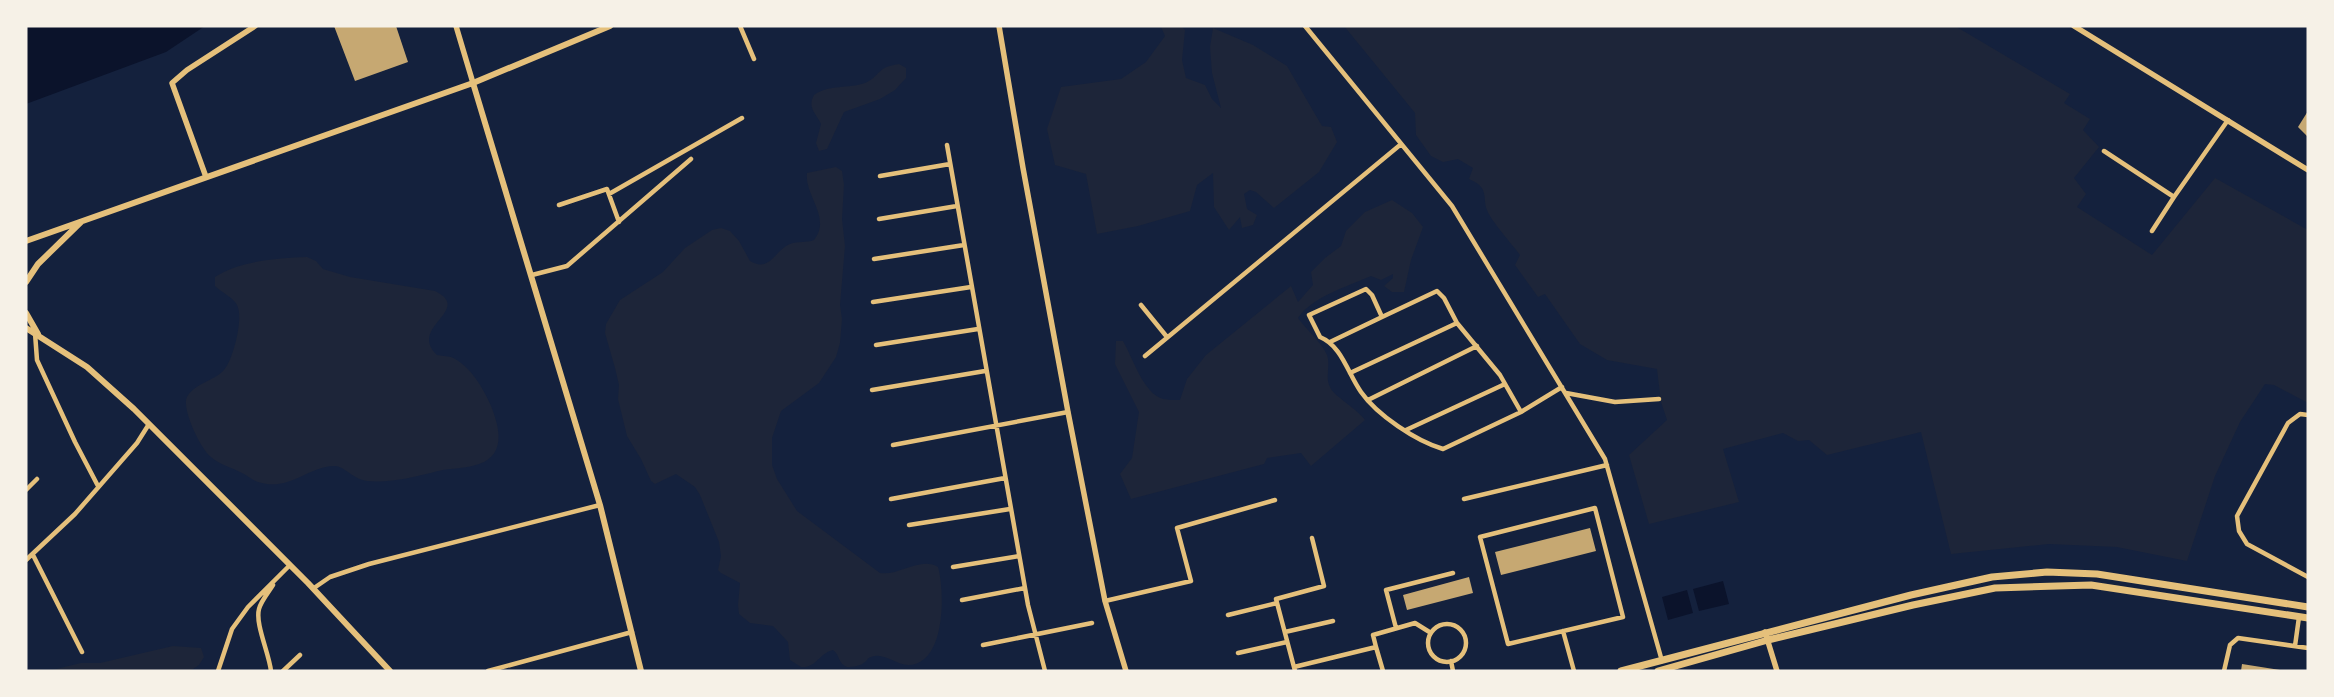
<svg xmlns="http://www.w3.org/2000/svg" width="2334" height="697" viewBox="0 0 2334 697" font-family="Roboto,sans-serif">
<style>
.green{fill:#1d2539}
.water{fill:#0b132b}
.building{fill:#c6a872}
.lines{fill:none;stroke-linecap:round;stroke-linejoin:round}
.minor{stroke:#e5c07b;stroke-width:4.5}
.tertiary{stroke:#e5c07b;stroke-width:5.5}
.secondary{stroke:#e5c07b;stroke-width:6}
.primary{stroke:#e5c07b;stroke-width:7}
</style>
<rect width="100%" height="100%" fill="#14213d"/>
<!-- green -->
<path class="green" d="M 1181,26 L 1185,30 L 1182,60 L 1186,78 L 1205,85 L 1212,99 L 1221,108 L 1212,73 L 1210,47 L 1213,28 L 1253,45 L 1287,66 L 1322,126 L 1331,127 L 1337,142 L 1319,172 L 1274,208 L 1256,192 L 1250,190 L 1244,194 L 1247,209 L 1257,215 L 1253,225 L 1242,228 L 1240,217 L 1229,230 L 1214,207 L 1213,173 L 1197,185 L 1190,211 L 1138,226 L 1097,234 L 1086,174 L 1055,165 L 1047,129 L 1061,87 L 1121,79 L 1146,62 L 1165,36 L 1161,27 Z
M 1344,26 L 1955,26 L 2070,94 L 2064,103 L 2090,119 L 2083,130 L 2099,147 L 2074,178 L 2086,194 L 2077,207 L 2152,255 L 2215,178 L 2308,230 L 2308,403 L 2274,385 L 2265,384 L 2240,422 L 2215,476 L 2187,561 L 2117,547 L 2049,544 L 1951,554 L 1921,432 L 1827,455 L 1809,440 L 1798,441 L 1783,433 L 1723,449 L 1739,502 L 1649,524 L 1629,455 L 1667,420 L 1661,402 L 1657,369 L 1607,360 L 1580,344 L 1545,294 L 1538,297 L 1515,265 L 1520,255 C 1512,244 1491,221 1487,210 C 1482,197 1490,188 1469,179 L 1473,168 L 1458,159 L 1443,162 L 1431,156 L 1416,135 L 1415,113 Z
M 899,64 L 906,68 L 906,78 L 895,90 L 880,99 L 844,112 L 827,149 L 819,151 L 816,143 L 821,124 C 816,113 807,108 814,95 C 830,84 848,89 865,83 C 881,76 876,67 899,64 Z
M 836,167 L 842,171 L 844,185 L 842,219 L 845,246 L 840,305 L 842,319 L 840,343 L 836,357 L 819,383 L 781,411 L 772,438 L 772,465 L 777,479 L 797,511 L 880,573 C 899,576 921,556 938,567 C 945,591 946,665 908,665 C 896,665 884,652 871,657 C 867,658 868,660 865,662 C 861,666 853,667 847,667 C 838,664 840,655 833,650 C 819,653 817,668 801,667 L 790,660 L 788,642 L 776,629 L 773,626 L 750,623 L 739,614 L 738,605 L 740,583 L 721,573 L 718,570 L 721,556 L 719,542 L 700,495 L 695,487 L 676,474 L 655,484 L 651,481 L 641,459 L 627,436 L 618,399 L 619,385 L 615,368 L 605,333 L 606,324 L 620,300 L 663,272 L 685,248 L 712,230 L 721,228 L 730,231 L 739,241 L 750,261 C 770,273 775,250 790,244 C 798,241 806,243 814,240 C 832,218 804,195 807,173 Z
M 1392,200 L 1412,213 L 1423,227 L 1411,260 L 1404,292 L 1392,292 L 1384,286 L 1393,278 L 1393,274 L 1381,280 L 1371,276 C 1347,287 1313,296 1298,318 C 1305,328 1323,344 1327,355 C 1331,366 1324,378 1331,389 C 1336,397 1357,409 1365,420 L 1311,466 L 1301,453 L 1267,458 L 1264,464 L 1131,499 L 1120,474 L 1132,458 L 1139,412 L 1115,364 L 1116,341 L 1123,341 C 1133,358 1143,393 1163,399 C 1168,400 1175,400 1180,400 L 1187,379 L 1206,355 L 1291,286 L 1298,302 L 1313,285 L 1311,272 L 1325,258 L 1341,246 L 1346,231 L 1365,212 Z
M 307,257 L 316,261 L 323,269 L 350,277 L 435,291 C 474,310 407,327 437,355 C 441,356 447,356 451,357 C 469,364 484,389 491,406 C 499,426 507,454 479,464 C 466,469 451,468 438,471 C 415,477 391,483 367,481 C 353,479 343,465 334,466 C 306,467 290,492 258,482 C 252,480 247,475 242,473 C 231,467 220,465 211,457 C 201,450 181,408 187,397 C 195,383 214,381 224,370 C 233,360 244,318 237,305 C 234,298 221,292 215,286 L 215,277 C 239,261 278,258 307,257 Z
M 173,646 L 201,648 L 204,657 L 199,665 L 190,671 L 48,671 L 81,663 L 100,663 Z"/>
<!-- water -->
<path class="water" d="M 26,26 L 205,26 L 166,52 L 26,104 Z
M 1723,581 L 1729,604 L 1699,611 L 1693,589 Z
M 1687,590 L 1693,613 L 1668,620 L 1662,597 Z"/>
<!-- building -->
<path class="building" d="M 334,26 L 396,26 L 408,62 L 355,81 Z
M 2308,111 L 2308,137 L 2298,127 Z
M 1590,528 L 1596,551 L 1501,575 L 1495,552 Z
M 1469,577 L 1473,593 L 1407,610 L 1403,595 Z
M 2242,664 L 2280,670 L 2280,671 L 2241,671 Z"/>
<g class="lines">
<!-- minor -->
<path class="minor" d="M 740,26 L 754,59
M 1305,26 L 1452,206 L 1605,459 L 1662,661
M 947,145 L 1028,605 L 1045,671
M 2104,151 L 2174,197 L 2228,120
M 880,176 L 950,164
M 609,194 L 742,118
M 559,205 L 607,189 L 619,222
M 879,219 L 957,206
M 2152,231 L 2174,197
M 874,259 L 964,245
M 532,275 L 567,266 L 691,159
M 873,302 L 971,287
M 1141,305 L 1167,337
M 35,333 L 37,360 L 75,442 L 98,486
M 1330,342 L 1382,317
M 876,345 L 978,329
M 1145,356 L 1400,145
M 1350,373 L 1457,323
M 872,390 L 985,371
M 1566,393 L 1615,402 L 1659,399
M 1368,400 L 1477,346
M 1521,412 L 1443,449 C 1416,441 1377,415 1361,392 C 1348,374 1342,346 1320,337 L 1309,315 L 1366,289 L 1372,295 L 1382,317 L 1437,291 L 1444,298 L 1457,323 L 1500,375 L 1521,412 L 1562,387
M 2308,415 L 2300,414 L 2288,423 L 2237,516 L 2239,531 L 2247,544 L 2308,577
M 1406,430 L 1505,384
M 893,445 L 1068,412
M 26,490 L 37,479
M 891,499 L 1005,478
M 1464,499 L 1607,465
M 1595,508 L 1623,617 L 1508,644 L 1480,537 Z
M 909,525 L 1010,509
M 33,555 L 82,652
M 26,560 L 75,514 L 137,443 L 149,424
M 953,567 L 1019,556
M 314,588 L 330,577 L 369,564 L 600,505
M 962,600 L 1025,588
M 1105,601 L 1191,581 L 1177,528 L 1275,500
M 1228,615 L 1277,603
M1428 643a19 19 0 1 1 38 0a19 19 0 1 1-38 0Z
M 1396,628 L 1386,590 L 1453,573
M 1563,631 L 1574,671
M 1285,632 L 1333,621
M 983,645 L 1092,623
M 2295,646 L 2299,617
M 1376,647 L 1383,671
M 1238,653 L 1287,642
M 1451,661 L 1453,671
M 1294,667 L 1376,647 L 1373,635 L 1415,623 L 1431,633
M 218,671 L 232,629 L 248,607 L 290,565
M 271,671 C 269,653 255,624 259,609 C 261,601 268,593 273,585
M 283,671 L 300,655
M 488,671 L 632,632
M 1295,671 L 1276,599 L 1324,586 L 1312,538
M 2224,671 L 2230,645 L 2238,638 L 2308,648"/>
<!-- tertiary -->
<path class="tertiary" d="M 456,26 L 473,83
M 999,26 L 1023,168 L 1068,412 L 1105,601 L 1126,671
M 2074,26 L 2308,170
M 206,177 L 172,83 L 187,70 L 255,26
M 1765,632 L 1777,671"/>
<!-- secondary -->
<path class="secondary" d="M 473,83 L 600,505 L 641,671
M 26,241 L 473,83 L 610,26
M 26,282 L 38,264 L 81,222
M 26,313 L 38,334
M 26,328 L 87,367 L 134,409 L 308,583 L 390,671"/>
<!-- primary -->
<path class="primary" d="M 1621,671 L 1911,595 L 1992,577 L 2047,572 L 2097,574 L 2308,607
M 1658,671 L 1768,640 L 1913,605 L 1995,588 L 2091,585 L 2308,618"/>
</g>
<!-- border -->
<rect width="2334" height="697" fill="none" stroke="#f6f1e7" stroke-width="55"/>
</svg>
